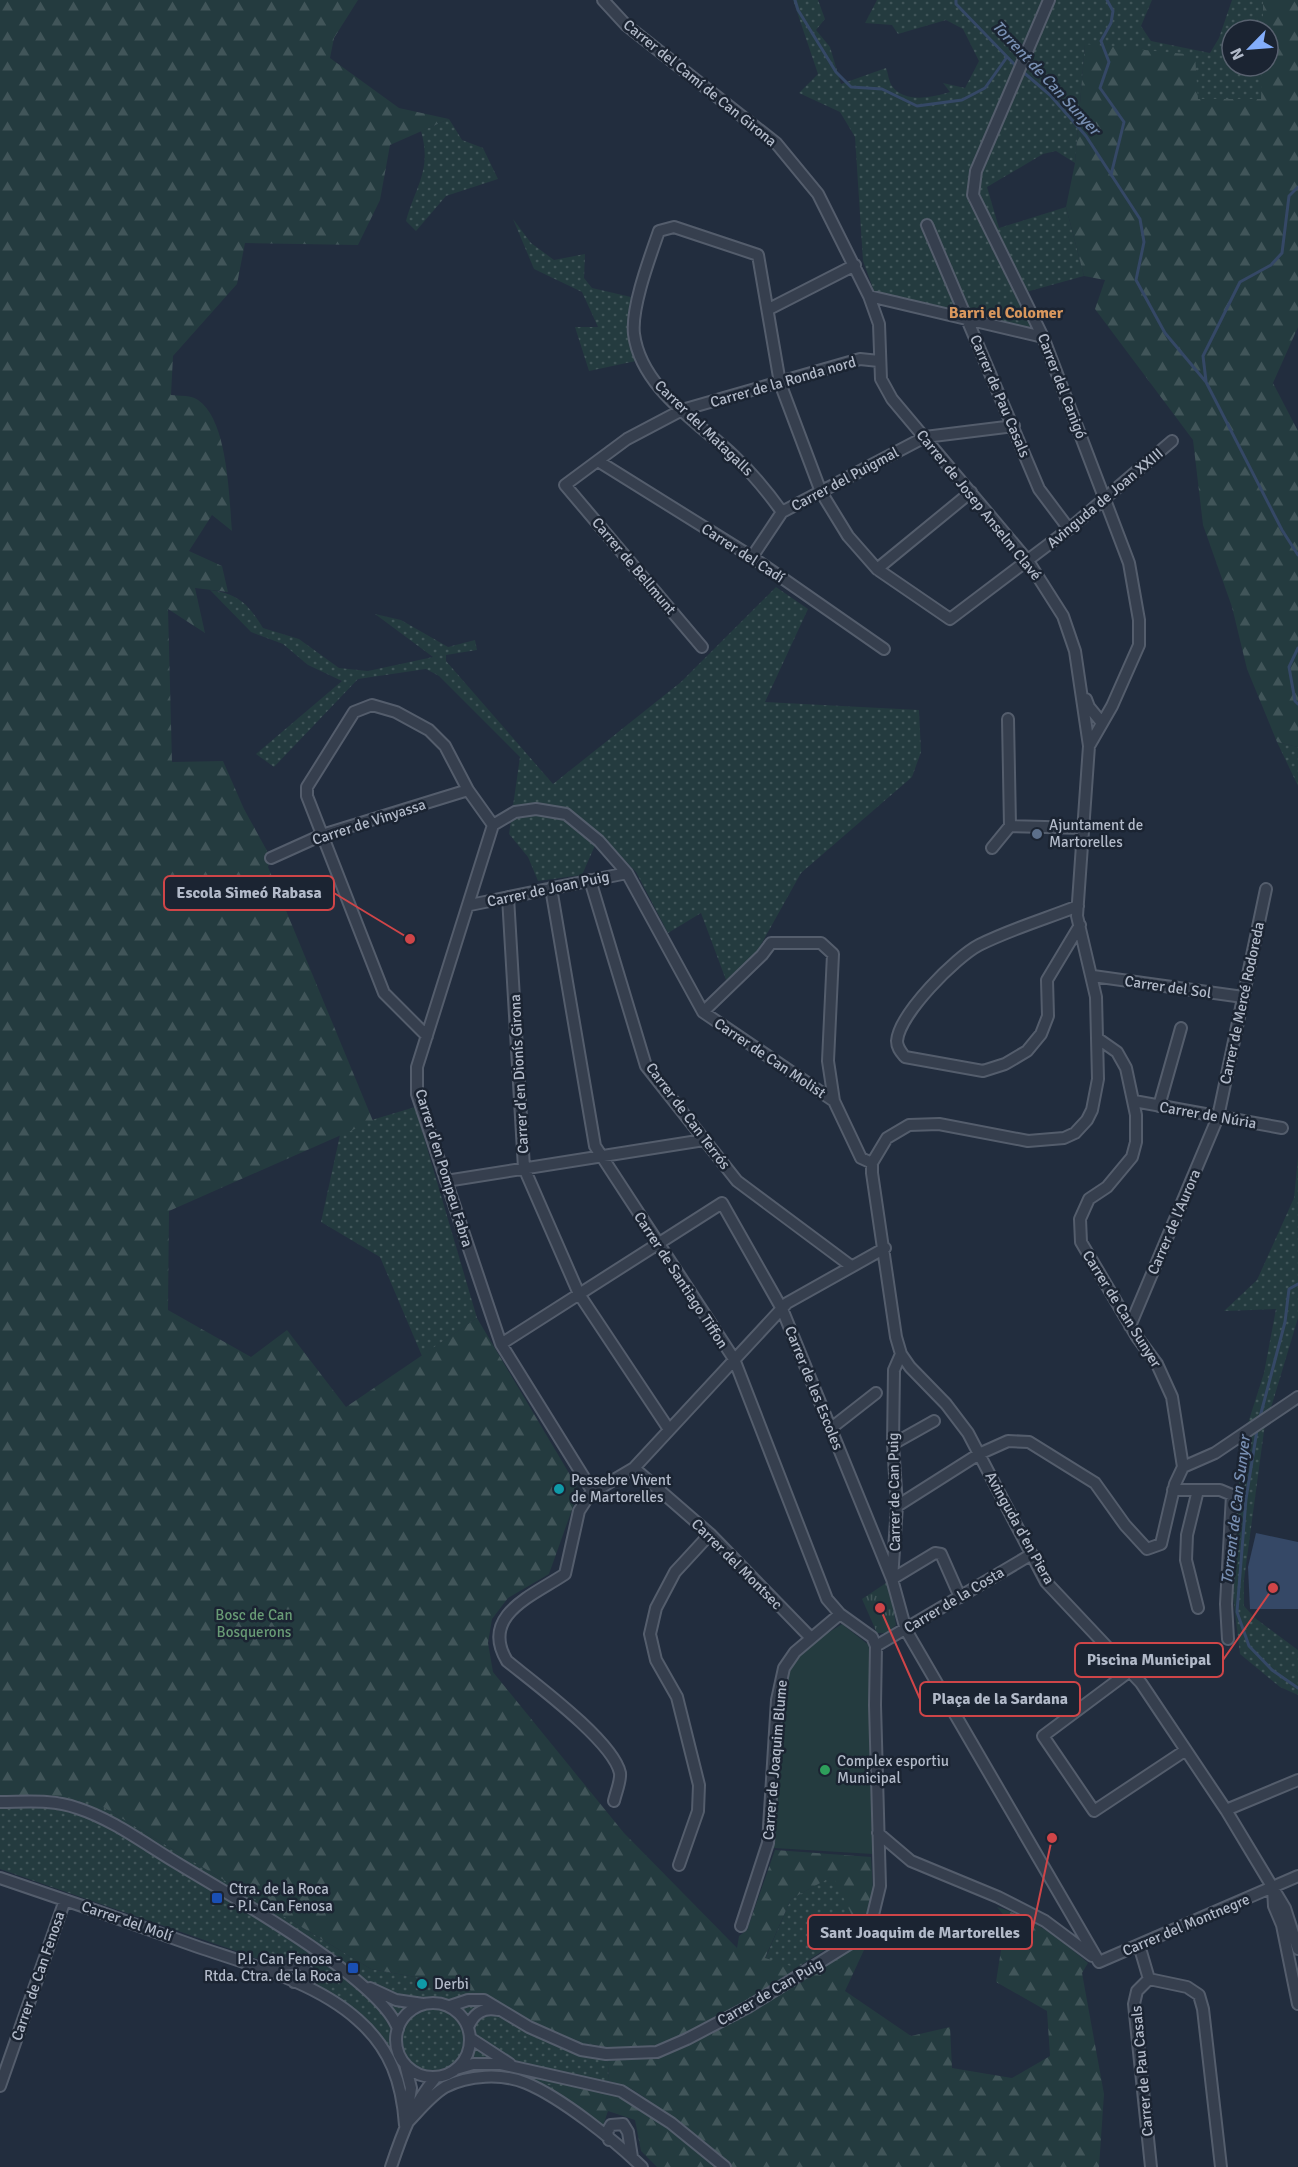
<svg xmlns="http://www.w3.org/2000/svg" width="1298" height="2167" viewBox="0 0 1298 2167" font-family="Signika,sans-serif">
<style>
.grass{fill:url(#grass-dots)}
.forest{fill:url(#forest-firs)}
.park{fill:url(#park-tufts)}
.pitch{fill:#243b3f}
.water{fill:#354866}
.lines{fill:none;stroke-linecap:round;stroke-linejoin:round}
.stream{stroke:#354866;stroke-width:3}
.minor-casing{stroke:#545d6c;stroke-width:14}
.minor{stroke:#363f4e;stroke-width:10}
.service-dot{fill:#5c6f8a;stroke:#1b2432;stroke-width:2}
.culture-dot{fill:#0f9aa8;stroke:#1b2432;stroke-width:2}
.leisure-dot{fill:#2e9e5b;stroke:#1b2432;stroke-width:2}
.transit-dot{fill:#1a4fb4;stroke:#1b2432;stroke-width:2}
.labels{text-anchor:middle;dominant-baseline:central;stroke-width:5;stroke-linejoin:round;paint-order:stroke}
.street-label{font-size:15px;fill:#b2bac9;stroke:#1b2432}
.poi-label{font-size:15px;fill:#b2bac9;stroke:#1b2432;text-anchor:start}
.park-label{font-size:15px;fill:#689b75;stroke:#1b2432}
.water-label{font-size:16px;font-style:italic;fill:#788fb2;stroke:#1b2432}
.neighbourhood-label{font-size:16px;font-weight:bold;fill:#d9975d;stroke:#1b2432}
.leader{fill:none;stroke:#cf4548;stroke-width:2}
.callout-dot{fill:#cf4548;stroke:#1b2432;stroke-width:2}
.callout{fill:#1b2432;stroke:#cf4548;stroke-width:2}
.callout-label{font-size:16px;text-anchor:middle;font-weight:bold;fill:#b2bac9}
</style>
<defs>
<pattern id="grass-dots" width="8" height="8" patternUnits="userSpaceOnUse" patternTransform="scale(1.5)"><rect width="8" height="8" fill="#243b3f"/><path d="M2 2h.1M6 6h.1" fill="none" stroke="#415559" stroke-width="1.8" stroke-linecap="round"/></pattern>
<pattern id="forest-firs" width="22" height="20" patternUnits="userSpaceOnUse" patternTransform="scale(1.5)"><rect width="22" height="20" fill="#243b3f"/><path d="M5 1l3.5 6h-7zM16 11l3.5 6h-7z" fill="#415559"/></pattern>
<pattern id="park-tufts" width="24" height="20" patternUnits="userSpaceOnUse" patternTransform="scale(1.5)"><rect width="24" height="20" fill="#243b3f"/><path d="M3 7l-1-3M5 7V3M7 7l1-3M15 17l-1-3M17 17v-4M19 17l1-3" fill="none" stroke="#415559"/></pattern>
</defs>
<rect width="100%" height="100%" fill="#222d3e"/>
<!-- grass -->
<path class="grass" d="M 793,0 L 818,0 L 825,19 L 816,30 L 830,47 L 841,84 L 886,68 C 888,73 889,82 892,86 C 905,104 933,97 950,92 L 943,83 L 965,88 L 979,61 L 963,29 L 946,20 L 898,34 L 892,25 L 865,23 L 877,0 L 1152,0 L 1141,26 L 1151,41 L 1210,53 L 1219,38 L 1232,0 L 1263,0 L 1263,30 L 1232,30 L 1232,66 L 1262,66 L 1262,99 L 1198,99 L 1085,45 L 1075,163 L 1056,151 L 1043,154 L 987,187 L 999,228 L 1066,207 L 1084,276 L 1015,295 L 1033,329 L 874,291 L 863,261 L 855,137 L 840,112 L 799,93 L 818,74 Z
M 449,119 L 462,140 L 483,148 L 498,179 L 446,196 L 416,231 L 406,221 C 416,185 432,170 421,131 Z
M 513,219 L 531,243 L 554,260 L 585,254 L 584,278 L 592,288 L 631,297 L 628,316 L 636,361 L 589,371 L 575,327 L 598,327 L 582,292 L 534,269 Z
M 776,587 L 808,609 L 765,702 L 919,710 L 921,752 L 912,777 L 801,873 L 754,957 L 726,980 L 701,913 L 668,933 L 636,872 L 600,834 L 582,875 L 538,881 L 528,857 L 509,834 L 520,757 L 439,676 L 426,669 L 358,679 L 274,767 L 256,754 L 342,681 L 308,665 L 283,644 L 251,632 L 210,590 C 239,594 248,604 263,628 L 299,639 L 339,668 L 368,671 L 433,657 L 375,614 L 401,620 L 448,647 L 475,640 L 477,650 L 446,655 L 446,661 L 553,784 L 681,682 Z
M 1277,742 L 1298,747 L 1298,786 Z
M 415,1107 L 477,1318 L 422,1356 L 380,1257 L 321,1222 L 340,1135 L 375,1119 Z
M 1298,1157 L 1298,1318 L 1264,1431 L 1244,1580 L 1244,1606 L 1255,1618 L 1298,1650 L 1298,1695 L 1280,1687 L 1240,1654 L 1233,1597 L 1241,1445 L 1264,1373 L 1276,1309 L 1224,1311 L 1257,1280 L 1294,1198 Z
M 68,1796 L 86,1799 L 103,1807 L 371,1969 L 459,1985 L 563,2036 L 607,2048 L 609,2081 L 606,2091 L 546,2085 L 484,2069 L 434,2086 L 403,2076 C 383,2034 352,2005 311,1983 L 315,1968 L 300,1956 L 262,1960 L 0,1869 L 0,1797 Z
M 834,1875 L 858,1928 L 795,1969 L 765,1959 L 791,1899 Z"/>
<!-- forest -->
<path class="forest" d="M 0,0 L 358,0 L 334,38 L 330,58 L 399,108 L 449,119 L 390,145 L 380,200 L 358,245 L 245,243 L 237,284 L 173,356 L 171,395 C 179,396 192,395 198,400 C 228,420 229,497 232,531 L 212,515 L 189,551 L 222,566 L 228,592 L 195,588 L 205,633 L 168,609 L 172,762 L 223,761 L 244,809 L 271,858 L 268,867 L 373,1121 L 169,1211 L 168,1310 L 251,1357 L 287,1330 L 346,1407 L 477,1318 L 579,1490 L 549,1574 L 508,1598 L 492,1619 L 488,1643 L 493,1672 L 624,1833 L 737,1948 L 739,1936 L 747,1930 L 775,1850 L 871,1857 L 874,1905 L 858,1928 L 833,1876 L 791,1899 L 765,1958 L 814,1973 L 870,1937 L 845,1991 L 911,2036 L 950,2027 L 952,2068 L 1012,2078 L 1050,2056 L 1047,2011 L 996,1982 L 1006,1918 L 997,1907 C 1033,1918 1060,1939 1088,1963 L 1082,1973 L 1104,2094 L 1099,2167 L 732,2167 L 647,2099 L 630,2088 L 609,2081 L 607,2048 L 563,2036 L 459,1985 L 371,1969 L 103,1807 C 70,1792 36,1796 0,1797 Z
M 1263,0 L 1298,0 L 1298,327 L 1273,383 L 1298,431 L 1298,747 L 1277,742 L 1247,669 L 1232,607 L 1203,525 L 1193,440 L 1095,309 L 1105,280 L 1084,276 L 1066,207 L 1075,163 L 1085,44 L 1195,55 L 1198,99 L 1261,99 L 1262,66 L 1268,66 L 1268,30 L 1263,30 Z
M 546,2085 C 565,2087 588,2086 606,2091 C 645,2101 687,2142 717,2167 L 657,2167 L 641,2151 L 635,2120 L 608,2111 L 602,2129 Z"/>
<!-- park -->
<path class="park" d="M 889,1581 L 896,1625 L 886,1633 L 877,1633 L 862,1599 Z"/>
<!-- pitch -->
<path class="pitch" d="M 842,1624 L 870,1646 L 872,1854 L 773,1848 C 776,1809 775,1688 795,1660 C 806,1644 826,1635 842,1624 Z"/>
<!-- water -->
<path class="water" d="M 1256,1533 L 1298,1542 L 1298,1609 L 1250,1609 L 1248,1567 Z"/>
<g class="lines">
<!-- stream -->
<path class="stream" d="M 795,0 L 798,10 L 836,72 L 851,87 L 882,89 L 917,106 L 962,100 L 985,88 L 1007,57
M 956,0 L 956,4 L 1017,67
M 1107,0 L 1113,11 L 1111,23 L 1101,41 L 1109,62 L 1100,88 L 1124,122 L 1111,175
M 1022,71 L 1050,95 L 1086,136 L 1140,219 L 1144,242 L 1136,280 L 1165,333 L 1206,382 L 1282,530 L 1298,555
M 1206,381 L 1203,356 L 1240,282 L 1271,265 L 1282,253 L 1289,196 L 1298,187
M 1298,648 L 1289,667 L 1295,701 L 1298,704
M 1260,1417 L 1285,1322 L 1289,1289 L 1298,1284
M 1257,1430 L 1246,1499 L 1237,1612 L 1249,1646 L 1272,1670 L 1298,1688"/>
<!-- minor casing -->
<g class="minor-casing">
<path id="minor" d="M 603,0 L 626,25 L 776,143 L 818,194 L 869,296 L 879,324 L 881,379 L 892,399 L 1028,561 L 1063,616 L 1075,651 L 1089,746 L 1077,916 L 1096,997 L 1098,1079 L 1092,1110 L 1087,1120 L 1075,1133 L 1064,1138 L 1028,1141 L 939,1124 L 909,1125 L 887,1138 L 872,1163 L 872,1173 L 896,1337 L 901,1354 L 910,1367 L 946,1404 L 968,1433 L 1046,1582 L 1141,1683 L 1226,1810 L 1285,1908 L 1298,1949
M 1049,0 L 976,171 L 973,195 L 1043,337 L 1129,563 L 1139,620 L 1139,645 L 1112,706 L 1089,746
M 927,225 L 1039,489 L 1069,529
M 869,296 L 1043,337
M 769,309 L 855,265
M 598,461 L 752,557 L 884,649
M 782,512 C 767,491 752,473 734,456 C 698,422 641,388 634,334 C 631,307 650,257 659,231 L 674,227 L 758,255 L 780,383 L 821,492 L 848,536 L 877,569 L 950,619 L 1069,529 L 1172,441
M 752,557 L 782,512 L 925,437 L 1014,426
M 877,569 L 971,492
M 702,647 L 565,485 L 627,439 L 682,410 L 860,359 L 879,361
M 1086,699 L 1089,707 L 1102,723
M 493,825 L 417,1067 L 417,1094 L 501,1344 L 593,1492
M 493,825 L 515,812 L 536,809 L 566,814 L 599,841 L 627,873 L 703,1012 L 834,1101 L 861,1158 L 872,1163
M 1010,826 L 1083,828
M 992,848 L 1010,826 L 1008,719
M 271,858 L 322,835 L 468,790
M 590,880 L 646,1066 L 737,1181 L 851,1266
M 508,897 L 524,1168 L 579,1294 L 668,1428
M 470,905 L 627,873
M 1078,906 C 1045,919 1011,929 979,945 C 956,957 899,1014 897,1041 C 897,1048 901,1052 905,1057 L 983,1071 L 1005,1064 L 1027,1051 L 1041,1034 L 1048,1016 L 1047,980 L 1080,925
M 1093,976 L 1243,997
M 703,1012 L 762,955 L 771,943 L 821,943 L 833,954 L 828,1061 L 834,1101
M 427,1036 L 384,993 L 307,796 L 307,787 L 354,712 L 372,705 L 396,712 L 429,730 L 445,746 L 468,790 L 493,825
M 1097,1038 L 1117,1052 L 1126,1068 L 1136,1115 L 1136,1142 L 1132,1157 L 1107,1187 L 1089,1199 L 1080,1219 L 1081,1242 L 1137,1337 L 1157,1364 L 1172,1397 L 1183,1467
M 1134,1101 L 1282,1128
M 1159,1106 L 1181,1028
M 446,1181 L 704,1140
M 1130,1326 L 1218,1117 L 1266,889
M 501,1344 L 722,1203 L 782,1309 L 892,1579 L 935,1553 L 941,1554 L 960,1597
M 901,1354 L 894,1370 L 893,1444 L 897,1506 L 892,1579 L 906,1630 L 1099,1962
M 830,1429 L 876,1393
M 893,1444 L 934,1421
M 634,1468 L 710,1534 L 811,1638
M 1173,1490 L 1220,1490 L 1232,1495 L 1226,1604 L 1228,1639
M 897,1506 L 979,1454 L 1008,1441 L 1029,1442 L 1095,1483 L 1125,1525 L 1147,1549 L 1161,1544 L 1175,1484 L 1183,1467 L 1215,1453 L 1298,1397
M 1198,1608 L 1186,1560 L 1187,1535 L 1198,1490
M 876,1646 L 1032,1554
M 1130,1671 L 1043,1736 L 1094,1811 L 1186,1750
M 614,1801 C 616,1792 621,1781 620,1773 C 613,1741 534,1683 507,1661 C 479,1615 534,1595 565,1574 L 579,1511 L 590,1494 L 634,1468 L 787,1303 L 885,1248
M 0,1802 C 26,1802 52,1799 77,1808 C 112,1819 145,1844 177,1863 C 226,1893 381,1979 398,2029
M 1226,1810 L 1298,1780
M 878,1833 L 911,1861 L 998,1897 L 1045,1921 L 1092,1956
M 679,1865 L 698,1811 L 699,1785 L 677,1697 L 656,1660 L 650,1634 L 656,1608 L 675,1572 L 710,1534
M 0,1878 C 66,1900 132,1923 198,1947 C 251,1965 316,1982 358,2020 C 391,2049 402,2083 405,2125
M 1273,1888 L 1274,1906 L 1282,1925 L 1298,2004
M 741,1926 L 768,1843 L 777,1700 L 784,1668 L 795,1652 L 840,1614
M 1139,1945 L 1149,1979
M 1099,1962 L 1298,1876
M 262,1967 L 302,1963 L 309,1974 L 304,1981 L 294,1982
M 1149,1979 L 1187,1987 L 1199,1995 L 1203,2009 L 1221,2167
M 1149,1979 L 1137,1991 L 1134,2004 L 1151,2167
M 370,1988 L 396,2000 L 423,2004
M396 2040a37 37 0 1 1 74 0a37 37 0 1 1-74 0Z
M 450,2006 L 468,2000 L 484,2000 L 529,2027 L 581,2050 L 606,2054 L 657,2052 L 687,2039 L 748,2007 L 859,1938 L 872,1919 L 880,1886 L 875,1705 L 876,1646 L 872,1637 L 840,1614 L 827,1599 L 734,1359 L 595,1146 L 551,888
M 468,2027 C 474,2013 483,2007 498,2010
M 470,2038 L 510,2064
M 405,2064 L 411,2088 L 408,2107
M 456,2069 L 473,2064 L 501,2064 L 621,2091 L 671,2123 L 725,2167
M 0,2086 L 65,1900
M 405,2125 C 418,2112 430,2096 445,2087 C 468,2075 502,2073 526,2083 C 562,2098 614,2140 642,2167
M 609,2140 L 607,2132 L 611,2125 L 623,2124 L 628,2132 L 632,2157
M 391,2167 C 402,2134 413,2104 436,2077"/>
</g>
<!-- minor -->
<use href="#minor" class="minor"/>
</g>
<!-- markers -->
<circle class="service-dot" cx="1037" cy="834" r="6"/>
<g class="culture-dot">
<circle cx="559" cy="1489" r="6"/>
<circle cx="422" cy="1984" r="6"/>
</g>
<circle class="leisure-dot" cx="825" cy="1770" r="6"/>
<g class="transit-dot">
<rect x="211" y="1892" width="12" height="12" rx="3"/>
<rect x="347" y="1962" width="12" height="12" rx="3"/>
</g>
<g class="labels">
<!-- street labels -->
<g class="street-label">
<text transform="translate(700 83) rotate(39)">Carrer del Camí de Can Girona</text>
<text transform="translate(783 382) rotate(-16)">Carrer de la Ronda nord</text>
<text transform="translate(1062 386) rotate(69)">Carrer del Canigó</text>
<text transform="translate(1000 396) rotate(67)">Carrer de Pau Casals</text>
<text transform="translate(704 428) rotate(44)">Carrer del Matagalls</text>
<text transform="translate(845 479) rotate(-28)">Carrer del Puigmal</text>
<text transform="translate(1105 498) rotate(-40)">Avinguda de Joan XXIII</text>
<text transform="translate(979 505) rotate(51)">Carrer de Josep Anselm Clavé</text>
<text transform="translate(743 553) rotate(33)">Carrer del Cadí</text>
<text transform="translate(634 566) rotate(50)">Carrer de Bellmunt</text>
<text transform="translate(369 822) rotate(-18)">Carrer de Vinyassa</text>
<text transform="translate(548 889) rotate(-12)">Carrer de Joan Puig</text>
<text transform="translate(1168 987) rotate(8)">Carrer del Sol</text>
<text transform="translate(1242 1003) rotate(-78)">Carrer de Mercé Rodoreda</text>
<text transform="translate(770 1058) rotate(34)">Carrer de Can Molist</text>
<text transform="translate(519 1074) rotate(-93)">Carrer d'en Dionís Girona</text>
<text transform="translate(1208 1115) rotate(10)">Carrer de Núria</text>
<text transform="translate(688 1116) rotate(53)">Carrer de Can Terrós</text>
<text transform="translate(444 1168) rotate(73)">Carrer d'en Pompeu Fabra</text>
<text transform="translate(1174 1222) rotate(-67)">Carrer de l'Aurora</text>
<text transform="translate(681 1280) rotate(57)">Carrer de Santiago Tiffon</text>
<text transform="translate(1122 1309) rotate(58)">Carrer de Can Sunyer</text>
<text transform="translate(814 1388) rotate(68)">Carrer de les Escoles</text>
<text transform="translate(894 1492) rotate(-91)">Carrer de Can Puig</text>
<text transform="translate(1020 1528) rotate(61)">Avinguda d'en Piera</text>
<text transform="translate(737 1564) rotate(45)">Carrer del Montsec</text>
<text transform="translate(954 1600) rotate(-31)">Carrer de la Costa</text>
<text transform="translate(775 1760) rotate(-85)">Carrer de Joaquim Blume</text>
<text transform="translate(127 1921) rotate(19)">Carrer del Molí</text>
<text transform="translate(1186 1925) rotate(-23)">Carrer del Montnegre</text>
<text transform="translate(38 1976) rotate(-71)">Carrer de Can Fenosa</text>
<text transform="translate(770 1992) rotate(-30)">Carrer de Can Puig</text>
<text transform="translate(1142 2071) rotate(-95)">Carrer de Pau Casals</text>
</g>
<!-- poi labels -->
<g class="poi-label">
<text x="1049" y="825">Ajuntament de<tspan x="1049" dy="17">Martorelles</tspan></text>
<text x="571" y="1480">Pessebre Vivent<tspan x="571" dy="17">de Martorelles</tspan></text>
<text x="837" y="1761">Complex esportiu<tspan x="837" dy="17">Municipal</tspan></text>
<text x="229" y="1889">Ctra. de la Roca<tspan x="229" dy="17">- P.I. Can Fenosa</tspan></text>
<text x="341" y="1959" text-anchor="end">P.I. Can Fenosa -<tspan x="341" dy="17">Rtda. Ctra. de la Roca</tspan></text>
<text x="434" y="1984">Derbi</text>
</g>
<!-- park labels -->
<g class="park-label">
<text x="254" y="1615">Bosc de Can<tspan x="254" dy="17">Bosquerons</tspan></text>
</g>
<!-- water labels -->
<g class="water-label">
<text transform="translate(1046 78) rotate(47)">Torrent de Can Sunyer</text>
<text transform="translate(1236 1510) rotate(-83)">Torrent de Can Sunyer</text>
</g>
<!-- neighbourhood labels -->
<g class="neighbourhood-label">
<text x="1006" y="313">Barri el Colomer</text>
</g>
</g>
<!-- callouts -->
<path class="leader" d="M410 939L334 893M1273 1588L1223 1660M880 1608L920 1699M1052 1838L1032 1932"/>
<g class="callout-dot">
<circle cx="410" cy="939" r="6"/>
<circle cx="1273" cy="1588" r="6"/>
<circle cx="880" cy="1608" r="6"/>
<circle cx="1052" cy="1838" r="6"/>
</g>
<g class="callout">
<rect x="164" y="876" width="170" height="34" rx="6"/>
<rect x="1075" y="1643" width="148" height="34" rx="6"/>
<rect x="920" y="1682" width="160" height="34" rx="6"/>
<rect x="808" y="1915" width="224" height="34" rx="6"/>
</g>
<g class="callout-label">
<text x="249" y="898">Escola Simeó Rabasa</text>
<text x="1149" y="1665">Piscina Municipal</text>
<text x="1000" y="1704">Plaça de la Sardana</text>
<text x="920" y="1938">Sant Joaquim de Martorelles</text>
</g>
<!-- north arrow -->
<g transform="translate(1250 48) rotate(245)"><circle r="28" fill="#1b2432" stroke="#57606e" stroke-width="1.5"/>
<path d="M0-4.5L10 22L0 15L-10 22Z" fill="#83aefc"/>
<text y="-9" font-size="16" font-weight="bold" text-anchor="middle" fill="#b2bac9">N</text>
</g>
</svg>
